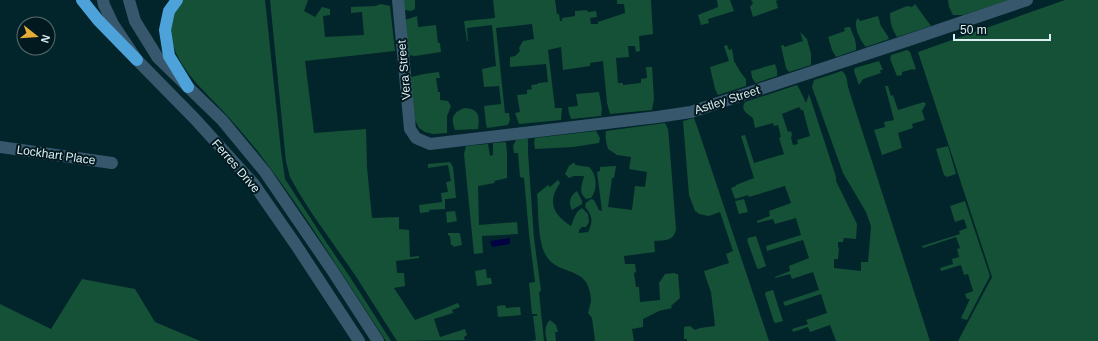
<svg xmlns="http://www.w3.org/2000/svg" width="1098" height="341" viewBox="0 0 1098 341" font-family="Arial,sans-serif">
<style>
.green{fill:#155136;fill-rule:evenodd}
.water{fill:#010343}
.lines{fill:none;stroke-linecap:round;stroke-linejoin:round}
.street{stroke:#37576d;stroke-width:12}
.highway{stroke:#4da3d9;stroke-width:12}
.labels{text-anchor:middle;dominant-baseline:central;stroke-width:4;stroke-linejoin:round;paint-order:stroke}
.street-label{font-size:12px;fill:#dbeef2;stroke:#021a1f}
</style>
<rect width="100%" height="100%" fill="#02252b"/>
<!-- green -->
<path class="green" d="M 183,0 L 265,0 L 281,151 L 285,179 L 326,242 L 350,277 L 391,341 L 386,341 C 344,278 305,213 259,153 C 247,138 234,123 221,109 C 206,93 185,74 176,53 C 168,35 168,15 183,0 Z
M 270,0 L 308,0 L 304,11 L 315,17 L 322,7 L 330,9 L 330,15 L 323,16 L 325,37 L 364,35 L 362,12 L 351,13 L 351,7 L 375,6 L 381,4 L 390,6 L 395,51 L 305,61 L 314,133 L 366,129 L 367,167 L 372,218 L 399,217 L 399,229 L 409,230 L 410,257 L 419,256 L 419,258 L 396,261 L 397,273 L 404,273 L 405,286 L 394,288 L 415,320 L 458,303 L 460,307 L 452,310 L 453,313 L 434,319 L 440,337 L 465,329 L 467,335 L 464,337 L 465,340 L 397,341 L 355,275 L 313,215 L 299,193 L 290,177 L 286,162 Z
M 403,0 L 415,0 L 415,9 L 411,11 L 404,10 Z
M 493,0 L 555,0 L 557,14 L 559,14 L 560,21 L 562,21 L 562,18 L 575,16 L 575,11 L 587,10 L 588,12 L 596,11 L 597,17 L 590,18 L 591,24 L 598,24 L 598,22 L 625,13 L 625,12 L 624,4 L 617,4 L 617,0 L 651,0 L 653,34 L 639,36 L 640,51 L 636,52 L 635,46 L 628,46 L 629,57 L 616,58 L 618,83 L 623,83 L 623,85 L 641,83 L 641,79 L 647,78 L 646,67 L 652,67 L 654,99 L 652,110 L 610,114 L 607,103 L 603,61 L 590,63 L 590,66 L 563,70 L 561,47 L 548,50 L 555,108 L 562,108 L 561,120 L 519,124 L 515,113 L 520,112 L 517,95 L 527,94 L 527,90 L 532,89 L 531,85 L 538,84 L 538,83 L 548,82 L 546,64 L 510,67 L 510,57 L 515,56 L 520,51 L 519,48 L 523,41 L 534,39 L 532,24 L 496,28 L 505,113 L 509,113 L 510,120 L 508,125 L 487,128 L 486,124 L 484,106 L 501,104 L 499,86 L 484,87 L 482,69 L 496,66 L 492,25 L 467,28 L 468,41 L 467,41 L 464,21 L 495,18 Z
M 717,0 L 730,0 L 734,11 L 708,19 L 709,23 L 701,25 L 698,15 L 718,7 Z
M 751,0 L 778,0 L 776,1 L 778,8 L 753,17 L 750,7 L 753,3 Z
M 948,0 L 1010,0 L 963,15 L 953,15 L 949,7 Z
M 1065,0 L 1098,0 L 1098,341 L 958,341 L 992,277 L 918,52 Z
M 915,4 L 931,26 L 897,37 C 892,29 890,23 890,13 L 907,6 L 912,7 Z
M 417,16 L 418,27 L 436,25 L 438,43 L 440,43 L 441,52 L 415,56 L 408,55 L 405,20 Z
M 878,16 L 881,26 L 887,35 L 889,39 L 866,47 C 860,40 855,30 856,21 L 858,18 L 860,21 Z
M 848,27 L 850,27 C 853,35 857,42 856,50 L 836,57 L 832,50 L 828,37 L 845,31 L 844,28 Z
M 800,32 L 807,39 L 811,54 L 811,65 L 789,72 L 786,68 L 781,46 L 784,45 L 784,47 L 803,41 Z
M 727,45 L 729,50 L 732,49 L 734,61 L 741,73 L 746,79 L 746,86 L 718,95 L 715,89 L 710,67 L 729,61 L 724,46 Z
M 907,50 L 910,52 L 916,69 L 913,70 L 913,69 L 902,72 L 902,75 L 897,76 L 890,59 L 891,55 Z
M 879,61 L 883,70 L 880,70 L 881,73 L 863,79 L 859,85 L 854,71 L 855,68 Z
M 775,64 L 777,70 L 777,76 L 756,83 L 752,78 L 751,71 Z
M 842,71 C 847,75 847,81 848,87 L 930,341 L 836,341 L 830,325 L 810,332 L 808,327 L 793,332 L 792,329 L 808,324 L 806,320 L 827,313 L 821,294 L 785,306 L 783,302 L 819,290 L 813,272 L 792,279 L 790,274 L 775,278 L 775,277 L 790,271 L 789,266 L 809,258 L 803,240 L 767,251 L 766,246 L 801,235 L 796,218 L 775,224 L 773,219 L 757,223 L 757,221 L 770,216 L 769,211 L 791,203 L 785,186 L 749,197 L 748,195 L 735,199 L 731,188 L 736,186 L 736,185 L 754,178 L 741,136 L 745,135 L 754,163 L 784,154 L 779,138 L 781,137 L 778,125 L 774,126 L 773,123 L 755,128 L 753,118 C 747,114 740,110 745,102 L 797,85 L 800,90 L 806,103 L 809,94 L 836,177 L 836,181 L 857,224 L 856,239 L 844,238 L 843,242 L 838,242 L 838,247 L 839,248 L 838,259 L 834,259 L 834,268 L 861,271 L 861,262 L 868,262 L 871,226 L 866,212 L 843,173 L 812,87 L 814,80 ZM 799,107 L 801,110 L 803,110 L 810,136 L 797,140 L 798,144 L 793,145 L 791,138 L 792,135 L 791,131 L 788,132 L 782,114 Z
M 439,72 L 440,78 L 436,78 L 438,92 L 440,92 L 440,100 L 448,101 L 451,106 L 447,116 L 447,133 L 433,134 L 425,132 L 419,128 L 415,120 L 411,77 L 424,74 Z
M 885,86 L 888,86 L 891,96 L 893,95 L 898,110 L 924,102 L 926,104 L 922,111 L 925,120 L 912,124 L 913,128 L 898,133 L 902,148 L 882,155 L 874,130 L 885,127 L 884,122 L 894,120 Z
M 599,92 L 602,109 L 601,116 L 571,119 L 569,113 L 568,107 L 578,106 L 576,94 Z
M 465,108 C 479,109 480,116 478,129 L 455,130 C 450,118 453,112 465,108 Z
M 694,118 L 699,132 L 769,341 L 687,341 L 687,339 L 684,339 L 684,327 L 690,326 L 695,330 L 700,328 L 715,326 L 711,292 L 706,278 L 704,271 L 729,263 L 726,254 L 733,251 L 720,212 L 709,216 L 699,214 L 695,211 L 689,195 L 683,121 Z
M 665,123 L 668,129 L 669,139 L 676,229 C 674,242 664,240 654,241 L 655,252 L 624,256 L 625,264 L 635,264 L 636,272 L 634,273 L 636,287 L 639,287 L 640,302 L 660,300 L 659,283 L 665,274 L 675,273 L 675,274 L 678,274 L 680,298 L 671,306 L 672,308 L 659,311 L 643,319 L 643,327 L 632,329 L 634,341 L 595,341 L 592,318 L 588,313 C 589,309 590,305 591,301 C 591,297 590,292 589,289 C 584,268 558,274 547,257 C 537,243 539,212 537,194 L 548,185 L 550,187 L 558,180 L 560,183 C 547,202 553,214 571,226 C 574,219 575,212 582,208 L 588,214 L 589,222 L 586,227 L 582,227 L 579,230 L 579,233 L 588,232 C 593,223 593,215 585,207 L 586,203 L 591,199 L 594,200 L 599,210 L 602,211 L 597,172 L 600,171 L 600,167 L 614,166 L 616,166 L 614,178 L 612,178 L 608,207 L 632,210 L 635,186 L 645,187 L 647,172 L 629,169 L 631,157 L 617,155 L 608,149 C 606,142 605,138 606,131 Z
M 596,131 L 600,138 L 599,143 L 573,147 L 535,149 L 534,142 L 535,138 Z
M 527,138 L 528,140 L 528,153 L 534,238 L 541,291 L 539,292 L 544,341 L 531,341 L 536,340 L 533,316 L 537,316 L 537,314 L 532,314 L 529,283 L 535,282 L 529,234 L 524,178 L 520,177 L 518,153 L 514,153 L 513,146 L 516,140 Z
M 506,142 L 507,153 L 507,178 L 494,181 L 495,183 L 478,186 L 479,225 L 517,222 L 518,234 L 482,236 L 483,253 L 474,254 L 464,154 L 466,146 L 488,144 L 490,156 L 493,155 L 493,143 Z
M 948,146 L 956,174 L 947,177 L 944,175 L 936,149 Z
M 450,162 L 453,167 L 456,198 L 445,199 L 445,209 L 429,210 L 429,212 L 420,213 L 419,205 L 442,202 L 441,193 L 448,192 L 446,182 L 451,181 L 448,165 L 428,168 L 428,164 Z
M 573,163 L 575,163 L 575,165 L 589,167 C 597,175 598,189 591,198 L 586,199 C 578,192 582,185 584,176 L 574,176 L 569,178 L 565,174 L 569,166 Z
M 577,191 L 582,201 L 582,204 L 572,210 C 568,202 570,196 577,191 Z
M 744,199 L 748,212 L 739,214 L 735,201 Z
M 965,201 L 990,276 L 967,320 L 961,318 L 970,299 L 967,299 L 965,294 L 973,291 L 968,274 L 964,275 L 961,265 L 941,271 L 940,268 L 953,264 L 952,259 L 959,257 L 957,249 L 960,248 L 956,237 L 923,248 L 922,246 L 960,234 L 959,231 L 967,228 L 964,219 L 955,222 L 950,206 Z
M 455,211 L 457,221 L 447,223 L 446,212 Z
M 448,233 L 459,233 L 460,234 L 462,245 L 453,247 L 453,245 L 451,245 L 450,236 L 448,235 Z
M 756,236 L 766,266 L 759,269 L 757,268 L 747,240 L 748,238 Z
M 486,269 L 487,278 L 491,278 L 492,284 L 477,286 L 475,271 Z
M 82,279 L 135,289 L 155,322 L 200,341 L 0,341 L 0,304 L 51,329 Z
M 773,290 L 783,321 L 776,323 L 774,322 L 765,294 L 766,292 Z
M 505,305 L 506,308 L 520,307 L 521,315 L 498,317 L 497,306 Z
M 550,320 L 556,325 L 558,332 L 555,332 L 556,341 L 547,341 C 545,333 544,326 550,320 Z"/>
<!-- water -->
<path class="water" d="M 510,238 L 510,244 L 492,247 L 490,241 Z"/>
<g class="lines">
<!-- street -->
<path class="street" d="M 103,0 L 104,5 L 113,24 L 137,60 L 195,119 L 253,183 L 296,245 L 359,341
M 129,0 L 135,21 L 158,58 L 222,120 L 265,172 L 332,270 L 378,341
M 398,0 L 410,129 L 416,138 L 430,144 L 657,117 L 691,112 L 909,40 L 1027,0
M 0,147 L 112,163"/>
<!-- highway -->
<path class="highway" d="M 82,0 L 98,20 L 137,60
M 177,0 L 169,11 L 165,30 L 169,56 L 188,87"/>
</g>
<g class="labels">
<!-- street labels -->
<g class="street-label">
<text transform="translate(404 70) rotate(-95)">Vera Street</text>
<text transform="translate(727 100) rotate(-18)">Astley Street</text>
<text transform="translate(56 155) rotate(8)">Lockhart Place</text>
<text transform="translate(236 166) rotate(49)">Ferres Drive</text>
</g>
</g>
<!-- north arrow -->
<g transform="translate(36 36) rotate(107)"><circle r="19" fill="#021a1f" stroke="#596f73"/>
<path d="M0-3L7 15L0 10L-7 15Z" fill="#e6ad36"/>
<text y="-6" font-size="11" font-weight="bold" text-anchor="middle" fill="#dbeef2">N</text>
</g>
<!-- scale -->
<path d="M954 34v6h96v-6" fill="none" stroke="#dbeef2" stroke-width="2"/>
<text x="960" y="34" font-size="12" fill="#dbeef2" stroke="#021a1f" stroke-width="3" paint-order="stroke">50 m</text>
</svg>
